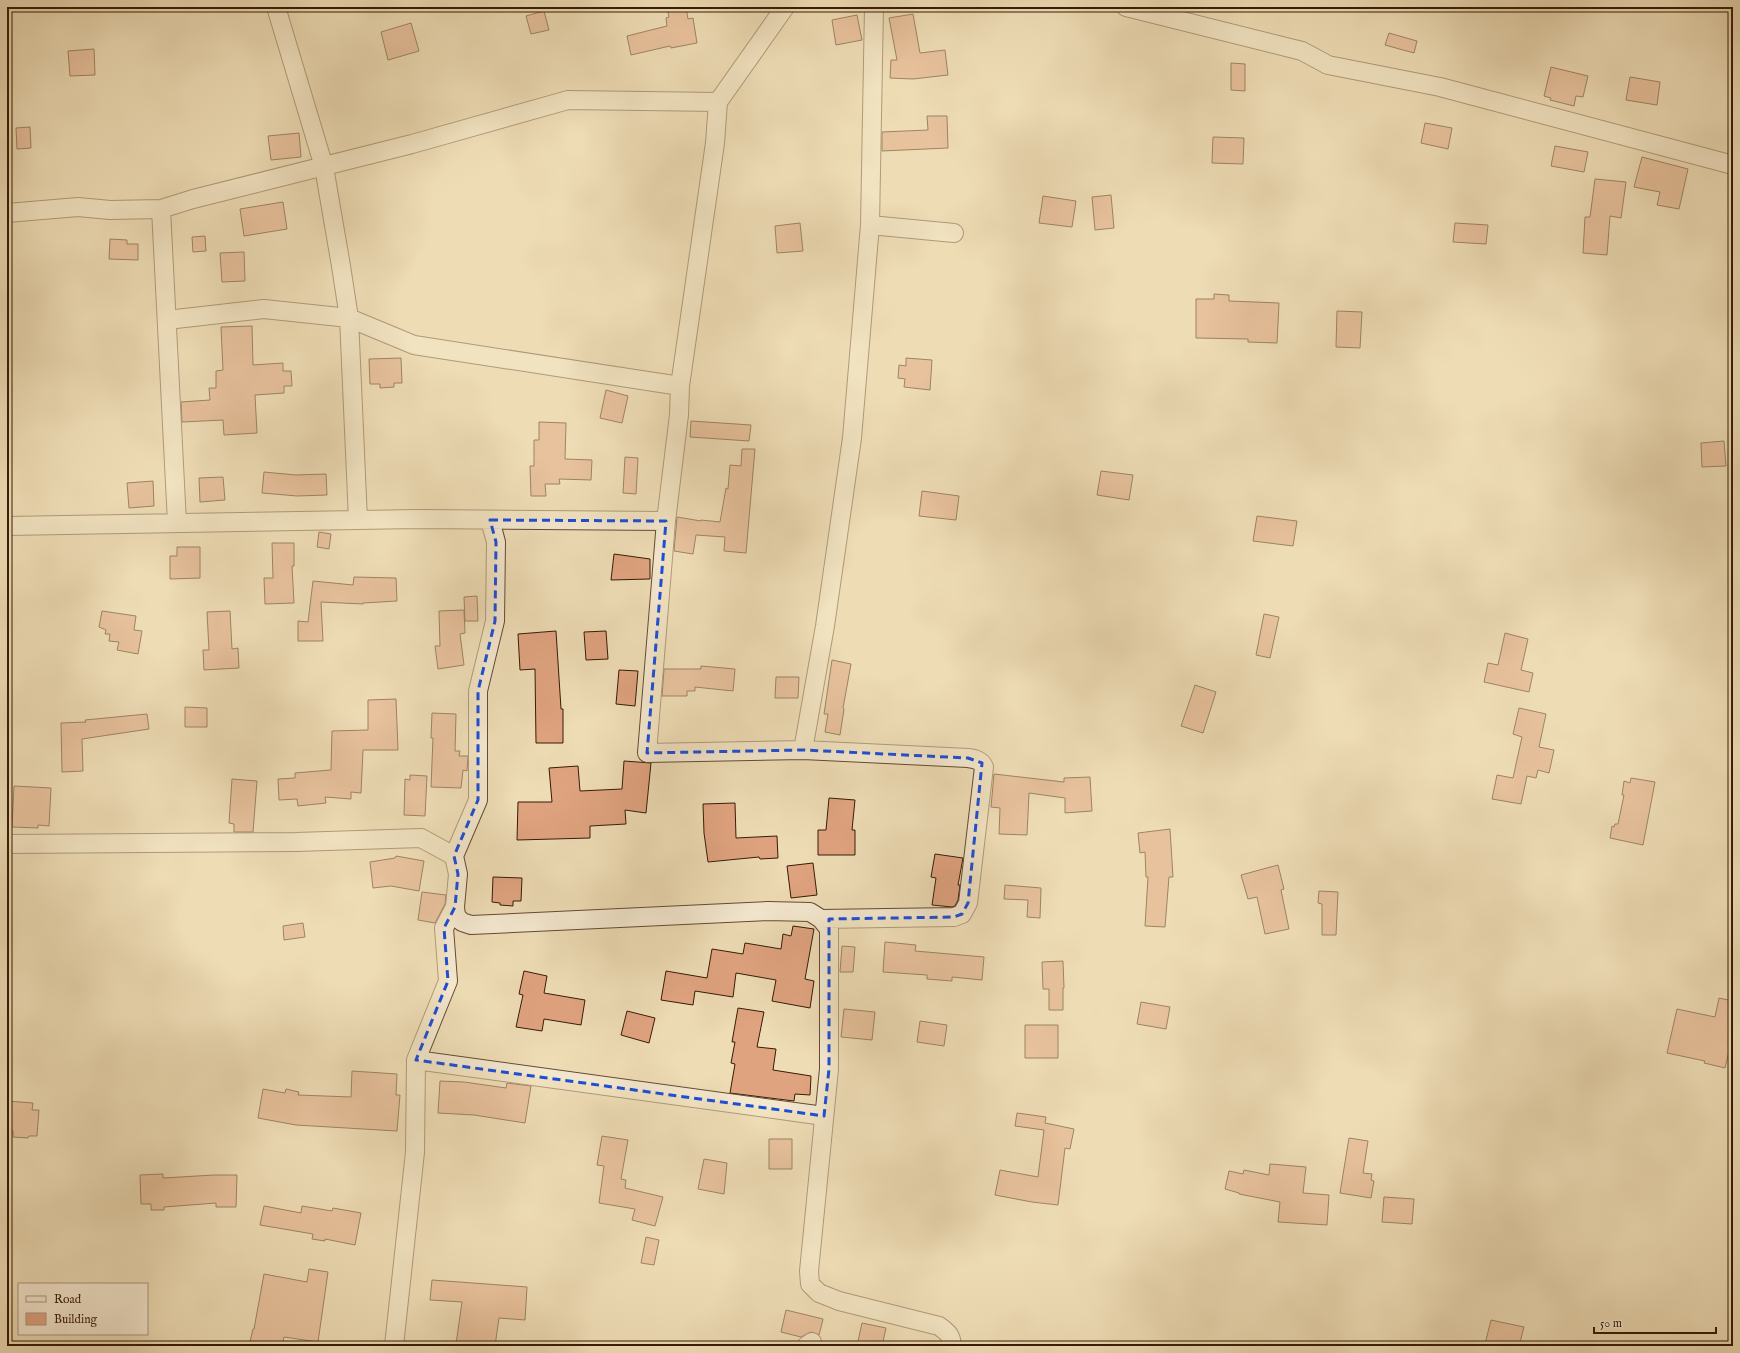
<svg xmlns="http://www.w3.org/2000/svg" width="1740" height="1353" viewBox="0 0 1740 1353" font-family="'IM FELL English',serif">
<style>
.building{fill:#e0a380;stroke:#361b05}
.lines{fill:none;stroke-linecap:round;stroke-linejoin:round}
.minor-casing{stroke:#644b31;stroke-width:20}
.minor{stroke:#f4e8cf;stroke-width:18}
.marked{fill:none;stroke:#1d4ed8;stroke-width:3;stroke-dasharray:8 5;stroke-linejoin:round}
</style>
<rect width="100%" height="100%" fill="#eedcb5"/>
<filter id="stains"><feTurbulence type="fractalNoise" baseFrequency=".005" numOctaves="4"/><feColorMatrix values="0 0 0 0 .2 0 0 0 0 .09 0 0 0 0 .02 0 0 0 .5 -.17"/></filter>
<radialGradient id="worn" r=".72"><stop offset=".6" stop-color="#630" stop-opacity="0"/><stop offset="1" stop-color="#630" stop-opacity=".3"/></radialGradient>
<!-- building -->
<path class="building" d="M 667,7 L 686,7 L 688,19 L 693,18 L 697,43 L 671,48 L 670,46 L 631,55 L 627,36 L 667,26 L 666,18 L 669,17 Z
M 544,11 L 549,30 L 531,34 L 526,16 Z
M 913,14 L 920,53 L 945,50 L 948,75 L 913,79 L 890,78 L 891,60 L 897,60 L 889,18 Z
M 857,15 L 862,40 L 836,45 L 832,20 Z
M 411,23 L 419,51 L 388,60 L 381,32 Z
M 1389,33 L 1417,41 L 1414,53 L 1385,45 Z
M 94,49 L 95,75 L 70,76 L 68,51 Z
M 1231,63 L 1245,64 L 1245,91 L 1231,90 Z
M 1551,67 L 1588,76 L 1583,97 L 1576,96 L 1574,106 L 1550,100 L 1551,98 L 1544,96 Z
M 1630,77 L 1660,82 L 1657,105 L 1626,100 Z
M 927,116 L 947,116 L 948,148 L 882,151 L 882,132 L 928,130 Z
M 1425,123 L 1452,128 L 1448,149 L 1421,143 Z
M 30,127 L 31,148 L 17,149 L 16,128 Z
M 299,133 L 301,157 L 271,160 L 268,136 Z
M 1213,137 L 1244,138 L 1243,164 L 1212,163 Z
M 1555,146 L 1588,152 L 1584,172 L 1551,166 Z
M 1642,157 L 1688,169 L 1679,209 L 1657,205 L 1660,192 L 1634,187 Z
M 1595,179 L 1626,182 L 1621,218 L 1610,216 L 1607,255 L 1583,253 L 1585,217 L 1590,217 Z
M 1111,195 L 1114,228 L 1095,230 L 1092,197 Z
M 1043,196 L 1076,201 L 1072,227 L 1039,223 Z
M 283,202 L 287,229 L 244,236 L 240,209 Z
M 800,223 L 803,251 L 777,253 L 775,226 Z
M 1455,223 L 1488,225 L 1486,244 L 1453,242 Z
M 205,236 L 206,251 L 193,252 L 192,237 Z
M 110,239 L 127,240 L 127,244 L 138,244 L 138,260 L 109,259 Z
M 244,252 L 245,281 L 222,282 L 220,253 Z
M 1214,294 L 1229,295 L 1229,301 L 1279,303 L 1277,343 L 1248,342 L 1248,339 L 1196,338 L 1196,299 L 1214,299 Z
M 1337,311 L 1362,312 L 1360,348 L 1336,347 Z
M 252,326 L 253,365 L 283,363 L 283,371 L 291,371 L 292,386 L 284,386 L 284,393 L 255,395 L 257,433 L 224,435 L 223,420 L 182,422 L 181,402 L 210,400 L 209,388 L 216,388 L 216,371 L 223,370 L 221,327 Z
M 401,358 L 402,383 L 394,383 L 394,387 L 380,388 L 380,384 L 370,384 L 369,359 Z
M 906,358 L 932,360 L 930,390 L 904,387 L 905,379 L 898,378 L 899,365 L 906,366 Z
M 606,390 L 628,396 L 622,423 L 600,418 Z
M 691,421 L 751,425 L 749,441 L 690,437 Z
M 539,422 L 566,423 L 565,459 L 592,460 L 591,480 L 559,479 L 560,484 L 545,484 L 546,496 L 531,496 L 530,466 L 534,466 L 534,440 L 539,440 Z
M 1724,441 L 1726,466 L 1702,467 L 1701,443 Z
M 742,449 L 755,449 L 746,553 L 724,551 L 725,537 L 696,535 L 693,554 L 674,551 L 677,517 L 701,521 L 701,520 L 720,522 L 726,488 L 728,489 L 730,465 L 741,466 Z
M 625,457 L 638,458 L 636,494 L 623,493 Z
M 1101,471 L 1133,475 L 1129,500 L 1097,495 Z
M 264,472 L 296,475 L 326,474 L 327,495 L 297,496 L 262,493 Z
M 223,477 L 225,500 L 200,502 L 199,478 Z
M 153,481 L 154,506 L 129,508 L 127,483 Z
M 922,491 L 959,496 L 956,520 L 919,516 Z
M 1257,516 L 1297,521 L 1293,546 L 1253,541 Z
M 319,532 L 331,534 L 329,549 L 317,547 Z
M 272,543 L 294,543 L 294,566 L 292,566 L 294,603 L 265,604 L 264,578 L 273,578 Z
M 177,547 L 200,547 L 200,578 L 170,579 L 170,556 L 177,556 Z
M 614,554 L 650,559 L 650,579 L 611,580 Z
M 354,577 L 396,578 L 397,601 L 363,603 L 363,604 L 321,602 L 323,641 L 298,641 L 298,621 L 308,622 L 313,581 L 353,585 Z
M 477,596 L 478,621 L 465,621 L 464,597 Z
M 464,610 L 465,633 L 460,634 L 464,665 L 438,669 L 435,646 L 440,646 L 439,611 Z
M 102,611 L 136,616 L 134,630 L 142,631 L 138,654 L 117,650 L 119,642 L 109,641 L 110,634 L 105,634 L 106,630 L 99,627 Z
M 230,611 L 232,649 L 238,648 L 239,668 L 204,670 L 203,650 L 209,650 L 207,612 Z
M 1264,614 L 1279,617 L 1270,658 L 1256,655 Z
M 556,631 L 561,709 L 563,709 L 563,743 L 536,743 L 535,669 L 520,670 L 518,634 Z
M 606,631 L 608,659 L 586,660 L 584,632 Z
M 1505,633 L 1528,639 L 1521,670 L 1533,673 L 1529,692 L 1484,682 L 1488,663 L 1498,665 Z
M 832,660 L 851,664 L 843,708 L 844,709 L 840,735 L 825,732 L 828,714 L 824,714 Z
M 701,666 L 735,669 L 733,691 L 695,687 L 695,691 L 687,691 L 687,696 L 662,696 L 664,669 L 701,669 Z
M 619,670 L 638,671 L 635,706 L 616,704 Z
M 776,677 L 799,677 L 798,698 L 775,698 Z
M 1195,685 L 1216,692 L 1203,733 L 1181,726 Z
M 396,699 L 398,750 L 363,750 L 361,793 L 351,792 L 351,799 L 325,797 L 326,803 L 298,806 L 297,799 L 279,800 L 278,779 L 295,778 L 295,773 L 331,770 L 332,731 L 368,730 L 368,700 Z
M 185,707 L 207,708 L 207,727 L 185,727 Z
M 1519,708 L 1546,714 L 1539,747 L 1554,750 L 1549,773 L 1538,770 L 1536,778 L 1527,776 L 1521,804 L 1492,799 L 1497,775 L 1513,778 L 1522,737 L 1513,734 Z
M 432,713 L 456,714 L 455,751 L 460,751 L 459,756 L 468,756 L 467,771 L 463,770 L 461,788 L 431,787 L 433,738 L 431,738 Z
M 147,714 L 149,729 L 82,739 L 83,771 L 62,772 L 61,723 L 86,722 L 85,720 Z
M 624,761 L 651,763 L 646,813 L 625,810 L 626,824 L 590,826 L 590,838 L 517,840 L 518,802 L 552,802 L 549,768 L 578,766 L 580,791 L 622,789 Z
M 994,774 L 1064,782 L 1064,778 L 1090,777 L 1092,811 L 1065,813 L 1065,798 L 1029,793 L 1027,835 L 999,834 L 1000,808 L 991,807 Z
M 410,775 L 427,776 L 425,816 L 404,815 L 405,779 L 410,780 Z
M 1631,778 L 1655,782 L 1643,845 L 1610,838 L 1612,826 L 1614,827 L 1615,824 L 1618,824 L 1624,795 L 1622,795 L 1624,781 L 1630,783 Z
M 232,779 L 257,781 L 253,832 L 234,832 L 234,824 L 229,823 Z
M 14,786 L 51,788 L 49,826 L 38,825 L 38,828 L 12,827 Z
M 829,798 L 855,800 L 852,830 L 855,830 L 855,855 L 818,855 L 818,830 L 826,830 Z
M 735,803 L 736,838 L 777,836 L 778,858 L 760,859 L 759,857 L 708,862 L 704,833 L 703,804 Z
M 1170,829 L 1173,877 L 1169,877 L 1165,927 L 1145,926 L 1148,877 L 1146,877 L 1145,852 L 1140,853 L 1138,833 Z
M 935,854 L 963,858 L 958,885 L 960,885 L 958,900 L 955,906 L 952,907 L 932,905 L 936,878 L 931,877 Z
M 396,856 L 424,861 L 419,891 L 391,886 L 373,888 L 370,862 L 395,858 Z
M 813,863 L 817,895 L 791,898 L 787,866 Z
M 1278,865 L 1284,889 L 1281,890 L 1289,929 L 1265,934 L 1257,897 L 1248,899 L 1241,875 Z
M 493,877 L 522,878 L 521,901 L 513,901 L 513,906 L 500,905 L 500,903 L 492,902 Z
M 1005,885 L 1041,888 L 1040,918 L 1027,917 L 1028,900 L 1004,899 Z
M 1319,891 L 1338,892 L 1336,935 L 1322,935 L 1322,904 L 1318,903 Z
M 422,892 L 446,895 L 445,904 L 435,923 L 418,920 Z
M 303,923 L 305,937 L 284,940 L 283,926 Z
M 793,926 L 814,929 L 805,979 L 814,981 L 810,1008 L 772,1001 L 776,980 L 736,973 L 733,997 L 695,991 L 693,1005 L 661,1000 L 666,971 L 707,978 L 712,949 L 743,954 L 745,943 L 781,949 L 783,934 L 791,936 Z
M 885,942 L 916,945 L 915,951 L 984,957 L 982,980 L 952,977 L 952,981 L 927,979 L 927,975 L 883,972 Z
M 842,946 L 855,947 L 853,972 L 840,972 Z
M 1063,961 L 1064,988 L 1063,988 L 1063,1010 L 1049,1010 L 1049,989 L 1043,989 L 1042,962 Z
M 524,971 L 547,976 L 544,993 L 585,1000 L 581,1025 L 544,1019 L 542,1031 L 516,1027 L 523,995 L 519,994 Z
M 1719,998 L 1733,1001 L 1733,1020 L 1728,1042 L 1731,1043 L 1725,1068 L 1704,1063 L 1705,1061 L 1667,1053 L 1677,1009 L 1715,1017 Z
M 1141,1002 L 1170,1007 L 1166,1029 L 1137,1024 Z
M 738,1008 L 764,1012 L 757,1047 L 776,1049 L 773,1070 L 811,1076 L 810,1095 L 795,1094 L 794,1101 L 730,1093 L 735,1064 L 731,1063 L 735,1042 L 732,1042 Z
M 844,1009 L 875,1012 L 872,1040 L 841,1037 Z
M 627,1011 L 655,1018 L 649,1043 L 621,1035 Z
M 920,1021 L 947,1025 L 944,1046 L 917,1042 Z
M 1025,1025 L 1058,1025 L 1058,1058 L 1025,1058 Z
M 352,1071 L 397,1074 L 396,1095 L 400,1095 L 397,1131 L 296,1125 L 258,1118 L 263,1089 L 285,1093 L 286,1089 L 299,1092 L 298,1095 L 351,1097 Z
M 440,1081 L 464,1082 L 506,1088 L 507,1083 L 531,1086 L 525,1123 L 474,1115 L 438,1113 Z
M 7,1101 L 33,1103 L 32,1110 L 39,1110 L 37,1136 L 29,1136 L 28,1138 L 13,1137 L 13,1131 L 7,1131 Z
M 1017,1113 L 1046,1117 L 1045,1123 L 1074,1129 L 1070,1149 L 1065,1148 L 1058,1205 L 1032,1202 L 995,1195 L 1000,1170 L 1038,1177 L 1044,1130 L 1015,1126 Z
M 602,1136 L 628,1140 L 621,1179 L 626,1180 L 625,1188 L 663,1197 L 655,1226 L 632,1220 L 635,1209 L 599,1203 L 604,1166 L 597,1165 Z
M 1349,1138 L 1368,1141 L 1363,1173 L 1372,1174 L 1371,1180 L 1374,1181 L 1371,1198 L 1340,1193 Z
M 769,1139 L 792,1139 L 792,1169 L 769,1169 Z
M 704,1159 L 727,1163 L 724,1194 L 698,1189 Z
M 1270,1164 L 1306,1167 L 1303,1193 L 1329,1195 L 1327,1225 L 1278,1222 L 1280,1202 L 1239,1194 L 1239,1193 L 1225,1189 L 1229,1171 L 1243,1174 L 1244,1170 L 1269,1175 Z
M 163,1174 L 163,1178 L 214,1175 L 237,1175 L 236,1207 L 216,1207 L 216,1203 L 164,1207 L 164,1210 L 151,1210 L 151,1204 L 141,1204 L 140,1175 Z
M 1384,1197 L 1414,1199 L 1412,1224 L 1382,1222 Z
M 264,1206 L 301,1213 L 302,1206 L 332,1211 L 333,1208 L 361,1213 L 355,1245 L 325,1239 L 325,1241 L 312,1239 L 313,1234 L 260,1225 Z
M 646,1237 L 659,1240 L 654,1265 L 641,1263 Z
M 309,1269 L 328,1272 L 318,1342 L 284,1337 L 282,1346 L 249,1346 L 253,1329 L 254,1329 L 264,1274 L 307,1282 Z
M 432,1280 L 527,1287 L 525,1320 L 499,1318 L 495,1346 L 456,1344 L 462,1302 L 430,1300 Z
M 786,1310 L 823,1319 L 819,1335 L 811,1332 L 801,1337 L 781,1332 Z
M 1491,1320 L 1524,1327 L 1519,1346 L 1496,1346 L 1485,1344 Z
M 862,1323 L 886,1328 L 882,1346 L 857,1346 Z"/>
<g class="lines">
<!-- minor casing -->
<g class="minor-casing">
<path id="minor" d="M 276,7 L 324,167 L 341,266 L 349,318 L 358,520
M 1126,7 L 1302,51 L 1328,65 L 1440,87 L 1733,165
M 718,102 L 715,143 L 680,386 L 679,415 L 666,521 L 647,753 L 803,750 L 968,758 C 975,759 981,760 984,767 L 968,903 L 962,914 L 954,917 L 821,919
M 161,209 L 177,523
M 7,213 L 78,207 L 110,210 L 161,209 L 193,199 L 412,144 L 568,100 L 718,102 L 785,7
M 870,225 L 954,233
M 167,320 L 264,309 L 349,318 L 414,345 L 680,386
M 7,526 L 417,519 L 666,521
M 803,750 L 825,626 L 852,438 L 870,225 L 874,7
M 7,844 L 296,842 L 421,838 L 454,856 L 458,874 L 455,907 L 456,916 L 462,922 L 471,925 L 768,911 L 810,912 L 821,919 L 829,929 L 829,1069 L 809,1271 L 810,1284 L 819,1293 L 839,1301 L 939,1326 C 946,1331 953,1336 951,1346
M 454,856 L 478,800 L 478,691 L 495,621 L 496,542 L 490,520
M 416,1060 L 824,1116
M 394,1346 L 415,1152 L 416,1060 L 448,981 L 444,928 L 455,907
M 806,1346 L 812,1342"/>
</g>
<!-- minor -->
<use href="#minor" class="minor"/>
</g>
<!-- marked area -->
<path d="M0 0H1740V1353H0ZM 490,520 L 666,521 L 647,753 L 803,750 L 968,758 L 982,763 L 968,903 L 962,914 L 954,917 L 829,919 L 829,1069 L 824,1116 L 416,1060 L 448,981 L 444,928 L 455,907 L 458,874 L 454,856 L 478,800 L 478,691 L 495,621 L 496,542 Z" fill="#eedcb5" fill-opacity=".55" fill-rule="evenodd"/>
<path class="marked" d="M 490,520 L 666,521 L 647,753 L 803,750 L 968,758 L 982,763 L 968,903 L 962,914 L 954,917 L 829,919 L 829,1069 L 824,1116 L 416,1060 L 448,981 L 444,928 L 455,907 L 458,874 L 454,856 L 478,800 L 478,691 L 495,621 L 496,542 Z"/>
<!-- margin -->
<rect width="1740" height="1353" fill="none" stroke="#eedcb5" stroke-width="24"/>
<rect x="8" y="8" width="1724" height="1337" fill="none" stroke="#361b05" stroke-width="2"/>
<rect x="12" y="12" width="1716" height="1329" fill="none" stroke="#361b05"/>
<!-- legend -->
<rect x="18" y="1283" width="130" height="52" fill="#f4e8cf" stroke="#a8967e"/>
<rect x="26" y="1296" width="20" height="6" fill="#f4e8cf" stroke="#a8967e"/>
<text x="54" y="1303" font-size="12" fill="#361b05">Road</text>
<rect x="26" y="1313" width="20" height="12" fill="#e0a380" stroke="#a8967e"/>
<text x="54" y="1323" font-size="12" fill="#361b05">Building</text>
<!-- scale -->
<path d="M1594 1327v6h122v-6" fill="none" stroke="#361b05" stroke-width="2"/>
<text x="1600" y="1327" font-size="12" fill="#361b05" stroke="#f4e8cf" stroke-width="3" paint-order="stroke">50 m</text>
<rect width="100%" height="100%" filter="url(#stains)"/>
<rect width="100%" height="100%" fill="url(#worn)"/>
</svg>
